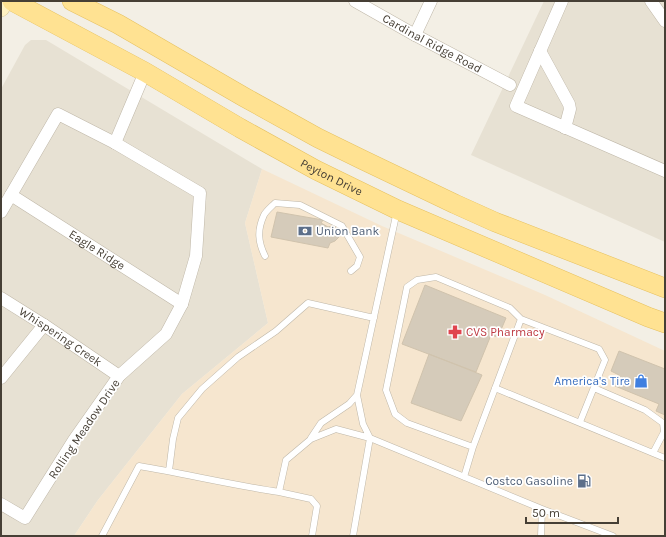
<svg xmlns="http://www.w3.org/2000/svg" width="666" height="537" viewBox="0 0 666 537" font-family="Karla,sans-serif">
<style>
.residential{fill:#e7e1d3}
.commercial{fill:#f6e6cf}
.building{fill:#d5cbba;stroke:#d0c3ad}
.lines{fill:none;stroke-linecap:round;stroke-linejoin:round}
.lane-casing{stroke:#bfb7a8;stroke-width:7}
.street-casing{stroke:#bfb7a8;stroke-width:13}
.secondary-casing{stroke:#d4c494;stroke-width:18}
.primary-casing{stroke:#e6c160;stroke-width:20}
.lane{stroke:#fff;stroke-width:6}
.street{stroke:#fff;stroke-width:12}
.secondary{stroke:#fff2c3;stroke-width:17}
.primary{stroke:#ffe292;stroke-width:19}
.labels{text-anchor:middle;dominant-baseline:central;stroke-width:3.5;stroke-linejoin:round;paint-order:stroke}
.street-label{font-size:12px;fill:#463f35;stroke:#fff}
.service-label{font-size:12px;fill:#4e5e75;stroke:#fff;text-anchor:start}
.health-label{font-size:12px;fill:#be3a42;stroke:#fff;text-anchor:start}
.shop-label{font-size:12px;fill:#366cbe;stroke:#fff;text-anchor:end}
</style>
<rect width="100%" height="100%" fill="#f3efe5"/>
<!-- residential -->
<path class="residential" d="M 544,1 L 665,1 L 665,242 L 471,155 Z
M 31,40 L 46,40 L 262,169 L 245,223 L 268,323 L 182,394 L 98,500 L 74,536 L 1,536 L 1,89 L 25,45 Z"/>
<!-- commercial -->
<path class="commercial" d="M 262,169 L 382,226 L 545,295 L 665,351 L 665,536 L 74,536 L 98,500 L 182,394 L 268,323 L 245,223 Z"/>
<!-- building -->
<path class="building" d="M 277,212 L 323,220 L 321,223 L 328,227 L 333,226 L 337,229 L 339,232 L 339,237 L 335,241 L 330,243 L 328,248 L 271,237 Z
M 425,285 L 506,318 L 498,337 L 491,335 L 476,372 L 402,344 Z
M 619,351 L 665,369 L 665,415 L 656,411 L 659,404 L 615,386 L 619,375 L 611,371 Z
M 429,354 L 482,375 L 461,421 L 411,403 Z"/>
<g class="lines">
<!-- lane casing -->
<g class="lane-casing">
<path id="lane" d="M 265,256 C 258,242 257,230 264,215 C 266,211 271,207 275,203 L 300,205 L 342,226 L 360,257 L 357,266 L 351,271
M 495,388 L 665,458
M 594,388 L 645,410 L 663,423 L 664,432 L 653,453
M 311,438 L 321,423 L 349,404 L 357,395
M 473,447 L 407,423 L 395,414 L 386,390 L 407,287 L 417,280 L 436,277 L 510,308 L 521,319 L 599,349 L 605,360 L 580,422
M 169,471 L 173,439 L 178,418 L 202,389 L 238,357 L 276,331 L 308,303 L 374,318
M 464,477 L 473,447 L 521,319
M 279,492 L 311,499 L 317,506 L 312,536
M 102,536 L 139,466 C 186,474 232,485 279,492 L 286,460 L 311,439 L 336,429 L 370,438 L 542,509 L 613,536
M 353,536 L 370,438 L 363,424 L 357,395 L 397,211
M 541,536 L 542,509"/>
</g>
<!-- street casing -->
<g class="street-casing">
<g id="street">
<path id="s1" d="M 355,1 L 415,35 L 510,85"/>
<path d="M 562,1 L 516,106 L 665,171"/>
<path d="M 651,1 L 665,21"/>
<path d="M 415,35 L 431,1"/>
<path d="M 540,51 L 569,104 L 570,109 L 565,128"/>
<path d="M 115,143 L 145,72"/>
<path id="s2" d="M 11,195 L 182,304"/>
<path d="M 1,212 L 58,114 L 115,143 L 200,193 L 196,256 L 182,304 L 166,334 L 119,376 L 74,440 L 25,518 L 1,504"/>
<path id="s3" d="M 1,298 L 44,325 L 119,376"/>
<path d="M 1,378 L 44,325"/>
</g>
</g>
<!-- secondary casing -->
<g class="secondary-casing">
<path id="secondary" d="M 1,8 L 4,1"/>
</g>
<!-- primary casing -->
<g class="primary-casing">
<g id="primary">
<path id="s4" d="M 12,1 L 145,72 L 240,128 L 316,170 L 398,210 L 648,317 L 665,323"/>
<path d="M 72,1 L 118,24 L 244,97 L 318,138 L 363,160 L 455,204 L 495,222 L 665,288"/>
</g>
</g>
<!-- lane -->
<use href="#lane" class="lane"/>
<!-- street -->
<use href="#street" class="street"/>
<!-- secondary -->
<use href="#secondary" class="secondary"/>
<!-- primary -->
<use href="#primary" class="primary"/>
</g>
<!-- icons -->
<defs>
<g id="bank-bare" transform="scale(1.08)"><path d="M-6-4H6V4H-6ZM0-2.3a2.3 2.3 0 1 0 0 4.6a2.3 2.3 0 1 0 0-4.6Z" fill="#5c6f8a" stroke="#fff" stroke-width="2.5" paint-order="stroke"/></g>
<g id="pharmacy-bare" transform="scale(1.08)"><path d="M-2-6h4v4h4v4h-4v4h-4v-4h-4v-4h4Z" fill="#e0444e" stroke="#fff" stroke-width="2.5" paint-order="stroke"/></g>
<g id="shop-bare" transform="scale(1.08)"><path d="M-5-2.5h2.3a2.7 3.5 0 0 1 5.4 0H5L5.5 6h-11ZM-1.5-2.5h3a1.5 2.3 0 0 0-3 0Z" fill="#3f7fe0" stroke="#fff" stroke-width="2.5" paint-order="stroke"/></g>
<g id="fuel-bare" transform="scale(1.08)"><path d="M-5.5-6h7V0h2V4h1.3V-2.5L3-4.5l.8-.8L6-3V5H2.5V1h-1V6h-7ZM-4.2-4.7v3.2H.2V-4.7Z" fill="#5c6f8a" stroke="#fff" stroke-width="2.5" paint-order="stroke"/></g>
</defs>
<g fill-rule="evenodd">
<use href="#bank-bare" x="305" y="231"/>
<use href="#pharmacy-bare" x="455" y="332"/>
<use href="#shop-bare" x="641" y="381"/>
<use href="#fuel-bare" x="584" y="481"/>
</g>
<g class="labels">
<!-- street labels -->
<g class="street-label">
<text stroke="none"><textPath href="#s1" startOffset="88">Cardinal Ridge Road</textPath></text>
<text stroke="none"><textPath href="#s4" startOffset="365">Peyton Drive</textPath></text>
<text stroke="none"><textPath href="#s2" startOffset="102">Eagle Ridge</textPath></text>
<text stroke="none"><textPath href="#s3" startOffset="71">Whispering Creek</textPath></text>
<text transform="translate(84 429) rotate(-56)">Rolling Meadow Drive</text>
</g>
<!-- service labels -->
<g class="service-label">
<text x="316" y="231">Union Bank</text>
<text x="573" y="481" text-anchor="end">Costco Gasoline</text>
</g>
<!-- health labels -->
<g class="health-label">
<text x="466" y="332">CVS Pharmacy</text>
</g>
<!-- shop labels -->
<g class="shop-label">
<text x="630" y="381">America's Tire</text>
</g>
</g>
<!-- border -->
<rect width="666" height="537" fill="none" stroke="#463f35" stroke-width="4"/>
<!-- scale -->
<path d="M526 517v6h92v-6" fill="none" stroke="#463f35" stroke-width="2"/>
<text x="532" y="517" font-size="12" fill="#463f35" stroke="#ffffff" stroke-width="3" paint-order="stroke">50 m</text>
</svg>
